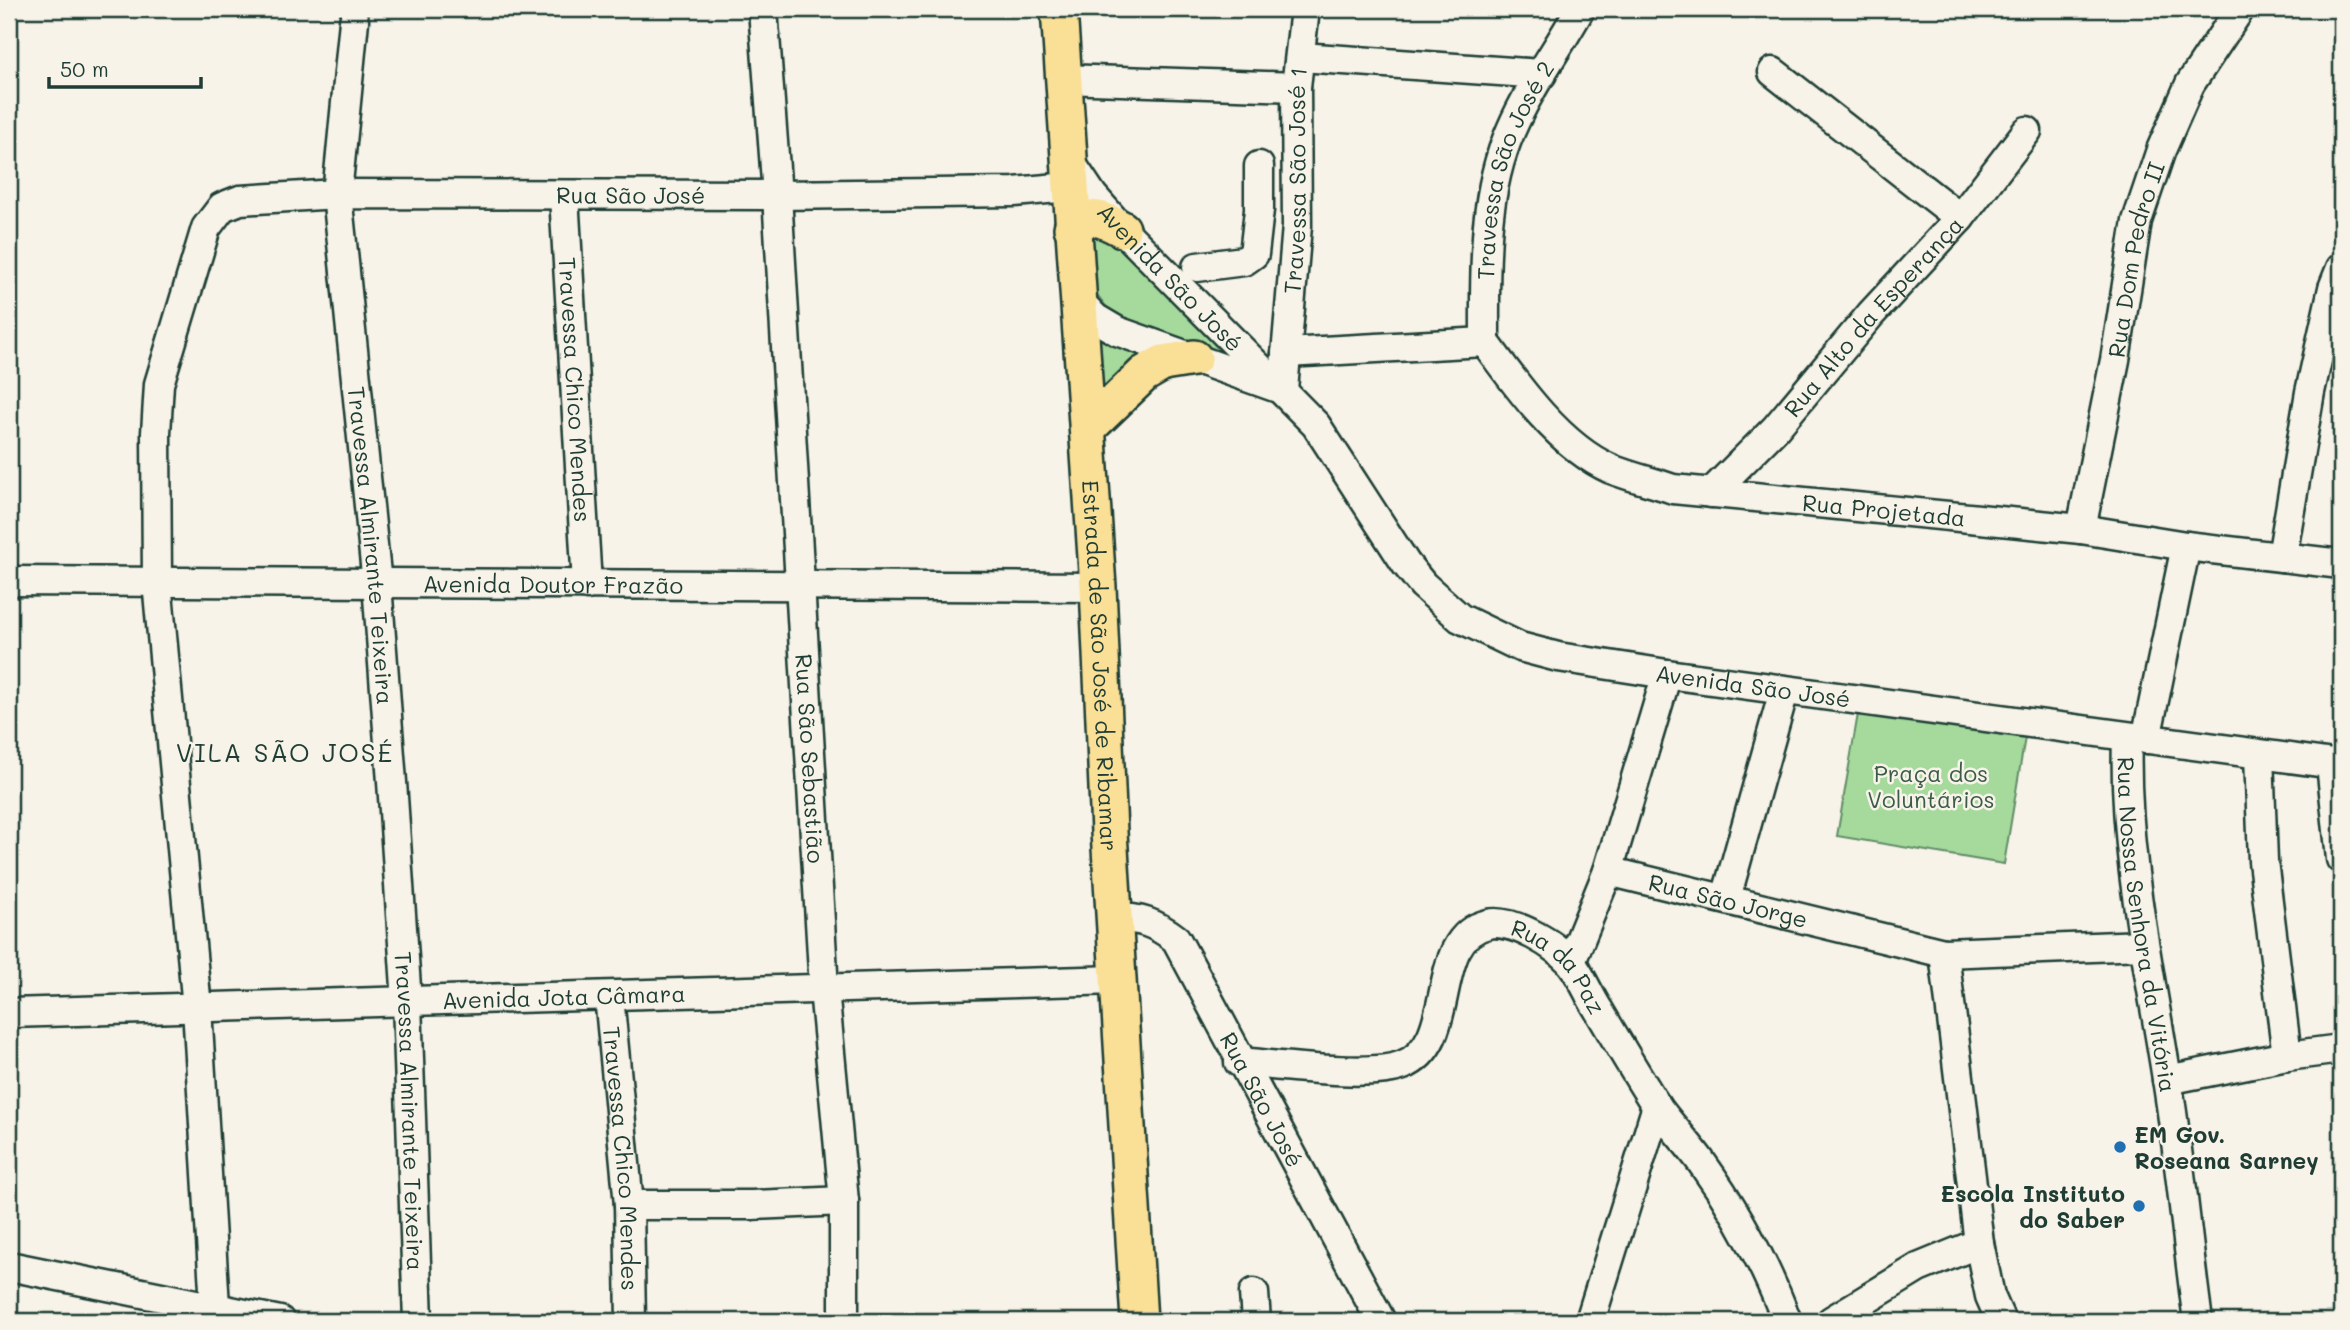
<svg xmlns="http://www.w3.org/2000/svg" width="2350" height="1330" viewBox="0 0 2350 1330" font-family="Mali,sans-serif">
<style>
.green{fill:#a5da9c;stroke:#628c68;stroke-width:2}
.lines{fill:none;stroke-linecap:round;stroke-linejoin:round}
.minor-casing{stroke:#1f3d34;stroke-width:33}
.major-casing{stroke:#1f3d34;stroke-width:40}
.minor{stroke:#f7f3e8;stroke-width:28}
.major{stroke:#fadf96;stroke-width:35}
.poi-dot{fill:#1f6fb2;stroke:#f7f3e8;stroke-width:2.5}
.labels{text-anchor:middle;dominant-baseline:central;stroke-width:5;stroke-linejoin:round;paint-order:stroke}
.street-label{font-size:23px;fill:#1f3d34;stroke:#f7f3e8}
.park-label{font-size:23px;fill:#3a5c49;stroke:#f7f3e8}
.poi-label{font-size:23px;font-weight:bold;fill:#1f3d34;stroke:#f7f3e8;text-anchor:start}
.quarter-label{font-size:26px;letter-spacing:2px;fill:#1f3d34;stroke:#f7f3e8}
</style>
<rect width="100%" height="100%" fill="#f7f3e8"/>
<filter id="ink" filterUnits="userSpaceOnUse"><feTurbulence type="fractalNoise" baseFrequency=".0143" numOctaves="2"/><feDisplacementMap in="SourceGraphic" scale="14" xChannelSelector="R" yChannelSelector="G"/><feConvolveMatrix kernelMatrix="1 2 1 2 8 2 1 2 1" color-interpolation-filters="sRGB"/></filter>
<g filter="url(#ink)">
<!-- green -->
<path class="green" d="M 1110,235 L 1234,361 L 1115,318 L 1095,292 L 1090,240 L 1094,237 Z
M 1095,335 L 1158,355 L 1100,402 Z
M 1859,708 L 2025,737 L 2004,864 L 1837,836 Z"/>
<g class="lines">
<!-- minor casing -->
<g class="minor-casing">
<g id="minor">
<path id="s1" d="M 763,9 L 777,195 L 824,989 L 844,1201 L 844,1321"/>
<path id="s2" d="M 354,21 L 337,194 L 377,584 L 392,782 L 407,1002 L 418,1321"/>
<path d="M 1301,57 L 1542,74"/>
<path d="M 1773,72 L 1960,218"/>
<path d="M 1063,79 L 1296,87"/>
<path id="s3" d="M 1067,157 L 1093,196 L 1122,229 L 1316,425 L 1406,564 L 1423,585 L 1460,618 L 1520,647 L 1558,657 L 1667,674 L 2341,765"/>
<path id="s4" d="M 564,196 L 587,585"/>
<path d="M 1197,267 L 1244,261 L 1254,254 L 1259,210 L 1259,166"/>
<path d="M 1076,298 L 1095,318 L 1117,331 L 1275,387"/>
<path id="s5" d="M 1485,342 C 1516,385 1560,447 1611,469 C 1631,477 1653,482 1673,489 L 2081,529 L 2186,546 L 2341,564"/>
<path id="s6" d="M 1485,342 C 1485,273 1482,195 1511,130 C 1529,88 1558,49 1580,9"/>
<path d="M 1286,353 L 1485,342"/>
<path id="s7" d="M 1283,390 L 1297,226 L 1296,87 L 1305,9"/>
<path id="s8" d="M 1711,493 L 1775,429 L 1871,314 L 1960,218 L 2027,131"/>
<path id="s9" d="M 2081,529 L 2115,360 L 2137,221 L 2161,150 L 2190,84 L 2240,9"/>
<path d="M 2282,557 L 2310,392 L 2333,288 L 2341,268"/>
<path id="s10" d="M 9,581 L 1098,587"/>
<path id="s11" d="M 2127,737 C 2123,852 2149,965 2167,1079 C 2180,1159 2187,1241 2198,1321"/>
<path d="M 2146,739 L 2186,546"/>
<path d="M 2259,755 L 2263,861 L 2287,1056"/>
<path d="M 2331,764 L 2341,859"/>
<path d="M 1608,871 L 1667,674"/>
<path d="M 1726,898 L 1784,691"/>
<path id="s12" d="M 1115,918 C 1141,918 1155,923 1176,939 L 1381,1321"/>
<path d="M 1944,953 L 1979,1243 L 1990,1296 L 2001,1321"/>
<path id="s13" d="M 1571,962 L 1608,871 L 1944,953 L 2143,945"/>
<path id="s14" d="M 609,996 L 629,1205 L 631,1321"/>
<path id="s15" d="M 9,1013 L 1118,980"/>
<path id="s16" d="M 1239,1062 C 1277,1065 1371,1078 1403,1065 C 1461,1042 1426,938 1488,924 C 1512,918 1558,946 1572,964 C 1582,977 1589,995 1598,1009 C 1617,1041 1636,1074 1656,1105 C 1670,1125 1688,1143 1702,1163 C 1738,1213 1765,1264 1787,1321"/>
<path d="M 2167,1080 L 2287,1056 L 2341,1049"/>
<path d="M 629,1205 L 752,1205 L 844,1201"/>
<path d="M 9,1266 L 280,1321"/>
<path d="M 1254,1293 L 1256,1321"/>
<path id="s17" d="M 215,1306 L 197,1008 L 157,582 L 156,433 L 159,384 L 206,228 L 222,207 L 240,200 L 337,194 L 777,195 L 1014,192 L 1069,187"/>
<path d="M 1590,1321 L 1657,1106"/>
<path d="M 1831,1321 L 1918,1268 L 1979,1243"/>
</g>
</g>
<!-- major casing -->
<g class="major-casing">
<g id="major">
<path id="s18" d="M 1059,9 L 1098,587 L 1109,832 L 1139,1321"/>
<path d="M 1072,228 C 1091,212 1103,219 1122,229"/>
<path d="M 1088,428 L 1144,374 L 1163,363 L 1194,358"/>
</g>
</g>
<!-- minor -->
<use href="#minor" class="minor"/>
<!-- major -->
<use href="#major" class="major"/>
</g>
</g>
<!-- markers -->
<g class="poi-dot">
<circle cx="2120" cy="1147" r="7"/>
<circle cx="2139" cy="1206" r="7"/>
</g>
<g class="labels">
<!-- street labels -->
<g class="street-label">
<text stroke="none"><textPath href="#s6" startOffset="177">Travessa São José 2</textPath></text>
<text stroke="none"><textPath href="#s7" startOffset="210">Travessa São José 1</textPath></text>
<text stroke="none"><textPath href="#s17" startOffset="1524">Rua São José</textPath></text>
<text stroke="none"><textPath href="#s9" startOffset="275">Rua Dom Pedro II</textPath></text>
<text stroke="none"><textPath href="#s3" startOffset="159">Avenida São José</textPath></text>
<text stroke="none"><textPath href="#s8" startOffset="240">Rua Alto da Esperança</textPath></text>
<text stroke="none"><textPath href="#s4" startOffset="194">Travessa Chico Mendes</textPath></text>
<text stroke="none"><textPath href="#s5" startOffset="458">Rua Projetada</textPath></text>
<text stroke="none"><textPath href="#s2" startOffset="527">Travessa Almirante Teixeira</textPath></text>
<text stroke="none"><textPath href="#s10" startOffset="544">Avenida Doutor Frazão</textPath></text>
<text stroke="none"><textPath href="#s18" startOffset="658">Estrada de São José de Ribamar</textPath></text>
<text stroke="none"><textPath href="#s3" startOffset="912">Avenida São José</textPath></text>
<text stroke="none"><textPath href="#s1" startOffset="751">Rua São Sebastião</textPath></text>
<text stroke="none"><textPath href="#s13" startOffset="222">Rua São Jorge</textPath></text>
<text stroke="none"><textPath href="#s11" startOffset="189">Rua Nossa Senhora da Vitória</textPath></text>
<text stroke="none"><textPath href="#s16" startOffset="427">Rua da Paz</textPath></text>
<text stroke="none"><textPath href="#s15" startOffset="555">Avenida Jota Câmara</textPath></text>
<text stroke="none"><textPath href="#s12" startOffset="248">Rua São José</textPath></text>
<text stroke="none"><textPath href="#s2" startOffset="1094">Travessa Almirante Teixeira</textPath></text>
<text stroke="none"><textPath href="#s14" startOffset="163">Travessa Chico Mendes</textPath></text>
</g>
<!-- park labels -->
<g class="park-label">
<text x="1931" y="773">Praça dos<tspan x="1931" dy="26">Voluntários</tspan></text>
</g>
<!-- poi labels -->
<g class="poi-label">
<text x="2134" y="1134">EM Gov.<tspan x="2134" dy="26">Roseana Sarney</tspan></text>
<text x="2125" y="1193" text-anchor="end">Escola Instituto<tspan x="2125" dy="26">do Saber</tspan></text>
</g>
<!-- quarter labels -->
<g class="quarter-label">
<text x="285" y="752">VILA SÃO JOSÉ</text>
</g>
</g>
<!-- margin -->
<rect width="2350" height="1330" fill="none" stroke="#f7f3e8" stroke-width="35"/>
<rect x="18" y="18" width="2315" height="1295" fill="none" stroke="#1f3d34" stroke-width="2.5" filter="url(#ink)"/>
<!-- scale -->
<path d="M49 77v10h152v-10" fill="none" stroke="#1f3d34" stroke-width="3.5"/>
<text x="60" y="77" font-size="21" fill="#1f3d34" stroke="#f7f3e8" stroke-width="5" paint-order="stroke">50 m</text>
</svg>
